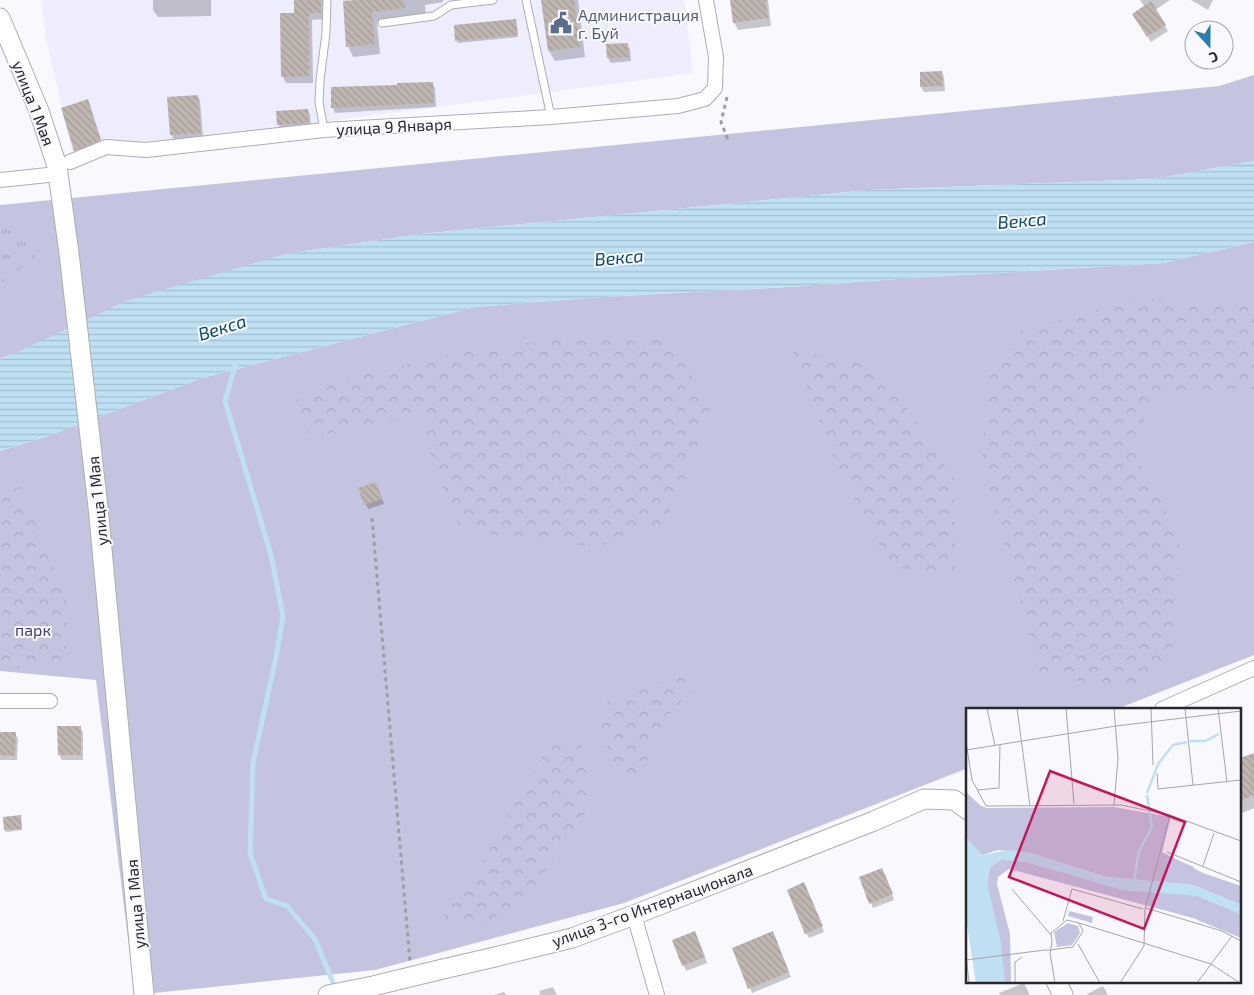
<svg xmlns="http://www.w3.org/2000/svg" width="1254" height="995" viewBox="0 0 1254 995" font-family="'Exo 2',sans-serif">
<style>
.built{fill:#ededfe}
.grass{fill:#c4c4e0}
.forest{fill:url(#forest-crowns)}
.park{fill:url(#park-tufts)}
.water{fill:url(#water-rules)}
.shadow{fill:#0003}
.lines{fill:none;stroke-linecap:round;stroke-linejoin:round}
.stream{stroke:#bee0f2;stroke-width:5}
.building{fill:url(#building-back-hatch)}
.lane-casing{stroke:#adadb5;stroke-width:9}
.street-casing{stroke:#adadb5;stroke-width:16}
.secondary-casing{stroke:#adadb5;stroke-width:21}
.path{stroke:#9d9da2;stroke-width:3;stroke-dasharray:4 4;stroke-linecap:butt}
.lane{stroke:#fff;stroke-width:7}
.street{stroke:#fff;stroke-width:14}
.secondary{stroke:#fff;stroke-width:19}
.labels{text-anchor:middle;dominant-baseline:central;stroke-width:4;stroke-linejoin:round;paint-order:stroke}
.service-label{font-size:16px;fill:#4e5e75;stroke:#f8f8fe;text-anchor:start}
.street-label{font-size:16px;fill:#28282c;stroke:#f8f8fe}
.park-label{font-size:16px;fill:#46426e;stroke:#f8f8fe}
.water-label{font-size:18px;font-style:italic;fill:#0b4a64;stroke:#f8f8fe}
.inset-river{fill:none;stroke:#bee0f2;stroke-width:2.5}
.inset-road{fill:none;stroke:#a5a5aa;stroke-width:1}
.view{fill:#c2185b;fill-opacity:0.15;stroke:#c2185b;stroke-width:2.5}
.inset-edge{fill:none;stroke:#28282c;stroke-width:2.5}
</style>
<defs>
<pattern id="forest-crowns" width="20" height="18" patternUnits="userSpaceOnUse" patternTransform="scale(1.25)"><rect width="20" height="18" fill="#c4c4e0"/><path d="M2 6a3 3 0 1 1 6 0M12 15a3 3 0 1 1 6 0" fill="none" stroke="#a8a8c0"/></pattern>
<pattern id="park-tufts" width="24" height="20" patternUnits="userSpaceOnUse" patternTransform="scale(1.25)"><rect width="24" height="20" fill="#c4c4e0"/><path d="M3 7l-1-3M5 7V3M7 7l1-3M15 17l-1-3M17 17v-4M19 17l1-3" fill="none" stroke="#a8a8c0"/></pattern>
<pattern id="water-rules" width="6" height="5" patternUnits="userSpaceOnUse" patternTransform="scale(1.25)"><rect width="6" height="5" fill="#bee0f2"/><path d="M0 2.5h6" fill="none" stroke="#a3c0d0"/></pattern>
<pattern id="building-back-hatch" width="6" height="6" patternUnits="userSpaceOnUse" patternTransform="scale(1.25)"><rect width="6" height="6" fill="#bfb6b1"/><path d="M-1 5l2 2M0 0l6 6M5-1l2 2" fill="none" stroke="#a49c98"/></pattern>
</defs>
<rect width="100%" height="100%" fill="#f8f8fe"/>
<!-- built -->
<path class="built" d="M 41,0 L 684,0 L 693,73 L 73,155 L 46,38 Z"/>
<!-- grass -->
<path class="grass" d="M 1254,75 L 1254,161 L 1154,179 L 868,190 L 421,234 L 285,254 L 0,359 L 0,205 L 1168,91 L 1219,86 Z
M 1254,242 L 1254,655 L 1117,709 L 968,709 L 968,768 L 624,903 L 375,970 L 135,995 L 96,680 L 0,671 L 0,451 L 48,436 L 202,378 L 474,307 L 602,297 L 788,287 L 911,278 L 1163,263 Z"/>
<!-- forest -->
<path class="forest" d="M 1139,298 L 1254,306 L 1254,389 L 1157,394 L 1130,446 L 1180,535 L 1171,663 L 1134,690 L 1039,674 L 1006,546 L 982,468 L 989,372 L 1019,331 Z
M 582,335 L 673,340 L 710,410 L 689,469 L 663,525 L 596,547 L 507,538 L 459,525 L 432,461 L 423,412 L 354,430 L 312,436 L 287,406 L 319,385 L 457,353 Z
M 792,349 L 857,363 L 882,372 L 953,478 L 956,576 L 892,567 L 842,477 Z
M 20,487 L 67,599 L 67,653 L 55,666 L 0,669 L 0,494 Z
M 687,676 L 691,691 L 662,722 L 645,764 L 633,782 L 613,763 L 597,717 L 607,702 L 658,682 Z
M 553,737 L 580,742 L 587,756 L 590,807 L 531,891 L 484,926 L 439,922 L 475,877 L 508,815 L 530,780 Z"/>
<!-- park -->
<path class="park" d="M 11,216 L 36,257 L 0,284 L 0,217 Z"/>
<!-- water -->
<path class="water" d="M 1254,161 L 1254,242 L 1163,263 L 911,278 L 788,287 L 602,297 L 474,307 L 202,378 L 48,436 L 0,451 L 0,359 L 9,356 L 128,300 L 285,254 L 421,234 L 868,190 L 1154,179 Z"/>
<!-- shadow -->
<path class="shadow" d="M 153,0 L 211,0 L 211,16 L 158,17 L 153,10 Z
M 295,0 L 324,0 L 324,19 L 312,20 L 313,83 L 286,83 L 282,76 L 295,14 Z
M 354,0 L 443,0 L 443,2 L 425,5 L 426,16 L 377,22 L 380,54 L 353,57 L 348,46 Z
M 543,0 L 578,0 L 585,57 L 555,61 L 549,51 Z
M 731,0 L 768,0 L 771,26 L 738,30 L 734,22 Z
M 1140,0 L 1170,0 L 1155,10 L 1168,31 L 1151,42 L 1133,14 L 1145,7 Z
M 1191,0 L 1213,0 L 1208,10 Z
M 516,21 L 518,37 L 458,43 L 457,41 Z
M 627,44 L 630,49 L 631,61 L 611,63 L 608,58 Z
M 942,72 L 944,77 L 945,91 L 924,92 L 921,87 L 921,73 Z
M 432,83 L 435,88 L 436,107 L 335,113 L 333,108 L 332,89 L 398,86 Z
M 198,96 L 200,101 L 203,138 L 174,139 L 171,134 Z
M 89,102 L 101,142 L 76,152 L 75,150 Z
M 308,110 L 310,115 L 311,127 L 281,129 L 278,124 Z
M 378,488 L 384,504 L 368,509 L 366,504 Z
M 80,727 L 83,732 L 83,760 L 62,760 L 59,755 Z
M 0,733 L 15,734 L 18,738 L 17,760 L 0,760 Z
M 1254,754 L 1254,808 L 1240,814 L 1240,760 Z
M 20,817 L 22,830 L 6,832 L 5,830 Z
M 885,874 L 894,900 L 873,908 L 871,903 Z
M 806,889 L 824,932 L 809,938 L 806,933 Z
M 697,937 L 707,963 L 686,971 L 673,941 Z
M 775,938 L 791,977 L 752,993 L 750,988 Z
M 1024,983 L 1030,995 L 1000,995 L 999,993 Z
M 1103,986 L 1108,995 L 1088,995 L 1087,994 Z
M 553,987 L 557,995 L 540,995 L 539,991 Z
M 504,992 L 506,995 L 494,995 Z"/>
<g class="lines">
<!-- stream -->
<path class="stream" d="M 236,363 L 225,401 L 271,555 L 283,616 L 276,657 L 253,763 L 250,853 L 266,899 L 287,906 L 315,939 L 336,990"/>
</g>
<!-- building -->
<path class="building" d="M 294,0 L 321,0 L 321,13 L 309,13 L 309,76 L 281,77 L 280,13 L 294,13 Z
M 356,0 L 404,0 L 405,8 L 372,12 L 375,44 L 346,47 L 343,1 Z
M 541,0 L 574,0 L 580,47 L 548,51 Z
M 730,0 L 766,0 L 768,18 L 733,23 Z
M 1151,1 L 1166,25 L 1147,37 L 1132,14 Z
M 516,19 L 518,35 L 455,41 L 454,25 Z
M 628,43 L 629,57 L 607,58 L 606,44 Z
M 942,71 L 943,86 L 920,87 L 920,72 Z
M 433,82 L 434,103 L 331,108 L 331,87 L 397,85 L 397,83 Z
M 198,95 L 201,133 L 170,135 L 167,97 Z
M 88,99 L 101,140 L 74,151 L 61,108 Z
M 308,109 L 309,123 L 277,125 L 276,111 Z
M 376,482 L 382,499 L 364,505 L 358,488 Z
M 57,726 L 81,726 L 81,755 L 58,755 Z
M 0,732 L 16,732 L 15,756 L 0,755 Z
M 1254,753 L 1254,795 L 1240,801 L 1240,758 Z
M 21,815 L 22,829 L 4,830 L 3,817 Z
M 882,868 L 893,894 L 869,904 L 859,877 Z
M 804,882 L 823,926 L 805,934 L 787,890 Z
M 695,931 L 705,957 L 682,966 L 672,940 Z
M 773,931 L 789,972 L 748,989 L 732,948 Z"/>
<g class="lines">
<!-- lane casing -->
<g class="lane-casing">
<path id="lane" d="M 526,0 L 551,117
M 382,23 L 434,16 L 451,5 L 493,0
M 324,130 L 319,102 L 320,80 L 326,33 L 327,0"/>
</g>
<!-- street casing -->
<g class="street-casing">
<path id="street" d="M 70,162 L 106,147 L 146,150 L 324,130 L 551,117 L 678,106 L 705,99 L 715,88 L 716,57 L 706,0
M 0,180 L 48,175
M 0,701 L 50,701
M 1162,709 L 1254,668
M 634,915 L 657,995"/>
</g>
<!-- secondary casing -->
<g class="secondary-casing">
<path id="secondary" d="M 0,18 L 39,111 L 57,166 L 69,253 L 98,507 L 144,995
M 1056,981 L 1063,995
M 328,995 L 373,986 L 443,969 L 495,957 L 572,938 L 634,915 L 874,821 L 924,799 L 954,800 L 968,810"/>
</g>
<!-- path -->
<path class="path" d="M 727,97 L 721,122 L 728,140
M 372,518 L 410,962"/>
<!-- lane -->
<use href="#lane" class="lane"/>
<!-- street -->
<use href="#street" class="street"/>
<!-- secondary -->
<use href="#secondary" class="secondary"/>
</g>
<!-- icons -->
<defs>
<g id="civic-bare" transform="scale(1.725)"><path d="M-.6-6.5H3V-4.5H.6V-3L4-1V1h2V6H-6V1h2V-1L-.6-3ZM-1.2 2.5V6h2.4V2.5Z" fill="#5c6f8a" stroke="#f8f8fe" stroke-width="2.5" paint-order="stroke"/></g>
</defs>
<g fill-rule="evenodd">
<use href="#civic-bare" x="561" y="23"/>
</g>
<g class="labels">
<!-- service labels -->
<g class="service-label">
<text x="578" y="14">Администрация<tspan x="578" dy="18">г. Буй</tspan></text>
</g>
<!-- street labels -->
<g class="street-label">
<text transform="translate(34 103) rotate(69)">улица 1 Мая</text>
<text transform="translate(394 126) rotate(-3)">улица 9 Января</text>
<text transform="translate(97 501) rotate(-96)">улица 1 Мая</text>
<text transform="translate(135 904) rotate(-95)">улица 1 Мая</text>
<text transform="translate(652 905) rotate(-20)">улица 3-го Интернационала</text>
</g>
<!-- park labels -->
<g class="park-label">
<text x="33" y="629">парк</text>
</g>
<!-- water labels -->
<g class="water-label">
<text transform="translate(1022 220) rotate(-5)">Векса</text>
<text transform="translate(619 257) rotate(-5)">Векса</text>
<text transform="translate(222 327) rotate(-17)">Векса</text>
</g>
</g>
<!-- overview -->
<g transform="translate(966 708)">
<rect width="275" height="275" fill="#f8f8fe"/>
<path d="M 0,84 L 15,98 L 21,100 L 148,99 L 205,109 L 196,144 L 237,165 L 275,178 L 275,197 L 227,177 L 140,169 L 64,145 L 32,142 L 16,147 L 0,130 ZM 36,151 L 61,154 L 158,182 L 232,188 L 275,206 L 275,230 L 227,210 L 43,161 L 32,169 L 31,176 L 44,226 L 45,275 L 39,275 L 21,174 L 24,159 Z" fill="#c4c4e0"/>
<path d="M 0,96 L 17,112 L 37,114 L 36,119 L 20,122 L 17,128 L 11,123 L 5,131 L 0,126 ZM 85,100 L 94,106 L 92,130 L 87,140 L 82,144 L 68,142 L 43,128 L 45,125 L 70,131 L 75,127 L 73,115 L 79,102 ZM 164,102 L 169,104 L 149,119 L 146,118 L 148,110 ZM 99,120 L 106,124 L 107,151 L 99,145 L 95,131 ZM 128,137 L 137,138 L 150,146 L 150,159 L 162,162 L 164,166 L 143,164 L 120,157 L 119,148 ZM 200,147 L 228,159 L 224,171 L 196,168 L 195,154 Z" fill="#c4c4e0"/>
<path d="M 200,183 L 232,188 L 275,213 L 275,223 L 225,207 L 218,196 L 204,202 L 186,198 L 185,192 L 194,191 ZM 103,203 L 127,209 L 126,215 L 102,208 ZM 102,215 L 112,218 L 114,225 L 106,237 L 91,239 L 88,224 Z" fill="#c4c4e0"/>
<path d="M 0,130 L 16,147 L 44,142 L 64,145 L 140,169 L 227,177 L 275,197 L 275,206 L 232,188 L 158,182 L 61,154 L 36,151 L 24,159 L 21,174 L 35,235 L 39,275 L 10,275 L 0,210 Z" fill="#bee0f2"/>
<path class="inset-river" d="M 224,33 L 239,33 L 253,26M 181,85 L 192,56 L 207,37 L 221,34M 168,173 L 173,143 L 186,119 L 181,87"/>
<path class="inset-road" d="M 21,0 L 29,38M 51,0 L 64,98M 100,0 L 108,96M 185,0 L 187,57M 219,0 L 227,77M 252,0 L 261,74M 0,34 L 6,72 L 20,98 L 155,97 L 204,107M 0,42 L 150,18 L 275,3M 191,65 L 192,81 L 275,72M 11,82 L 33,80 L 34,37M 148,97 L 152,51 L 148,0M 201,144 L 275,174M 237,158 L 248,125M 46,181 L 85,227M 180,200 L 256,223 L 275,233M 97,213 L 106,181 L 177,201M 113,215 L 245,256 L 274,275M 112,236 L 134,275M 0,246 L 3,275M 0,252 L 47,246 L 79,242 L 85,242 L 91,241 L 107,239 L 117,223 L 113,215 L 101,212 L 85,225 L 86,234 L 85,240 L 85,242 L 84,245 L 89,275M 49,275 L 49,254 L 56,249M 154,275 L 178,238 L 179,201 L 204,107 L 275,133M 231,275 L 266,228"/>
<path class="view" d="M 84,63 L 219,114 L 178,221 L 43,169 Z"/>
<rect width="275" height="275" class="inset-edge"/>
</g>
<!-- north arrow -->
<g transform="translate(1209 45) rotate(159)"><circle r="24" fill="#f8f8fe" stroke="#a5a5aa"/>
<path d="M0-4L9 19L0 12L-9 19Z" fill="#2b7dae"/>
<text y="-8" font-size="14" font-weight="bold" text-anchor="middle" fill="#28282c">С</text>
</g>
</svg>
